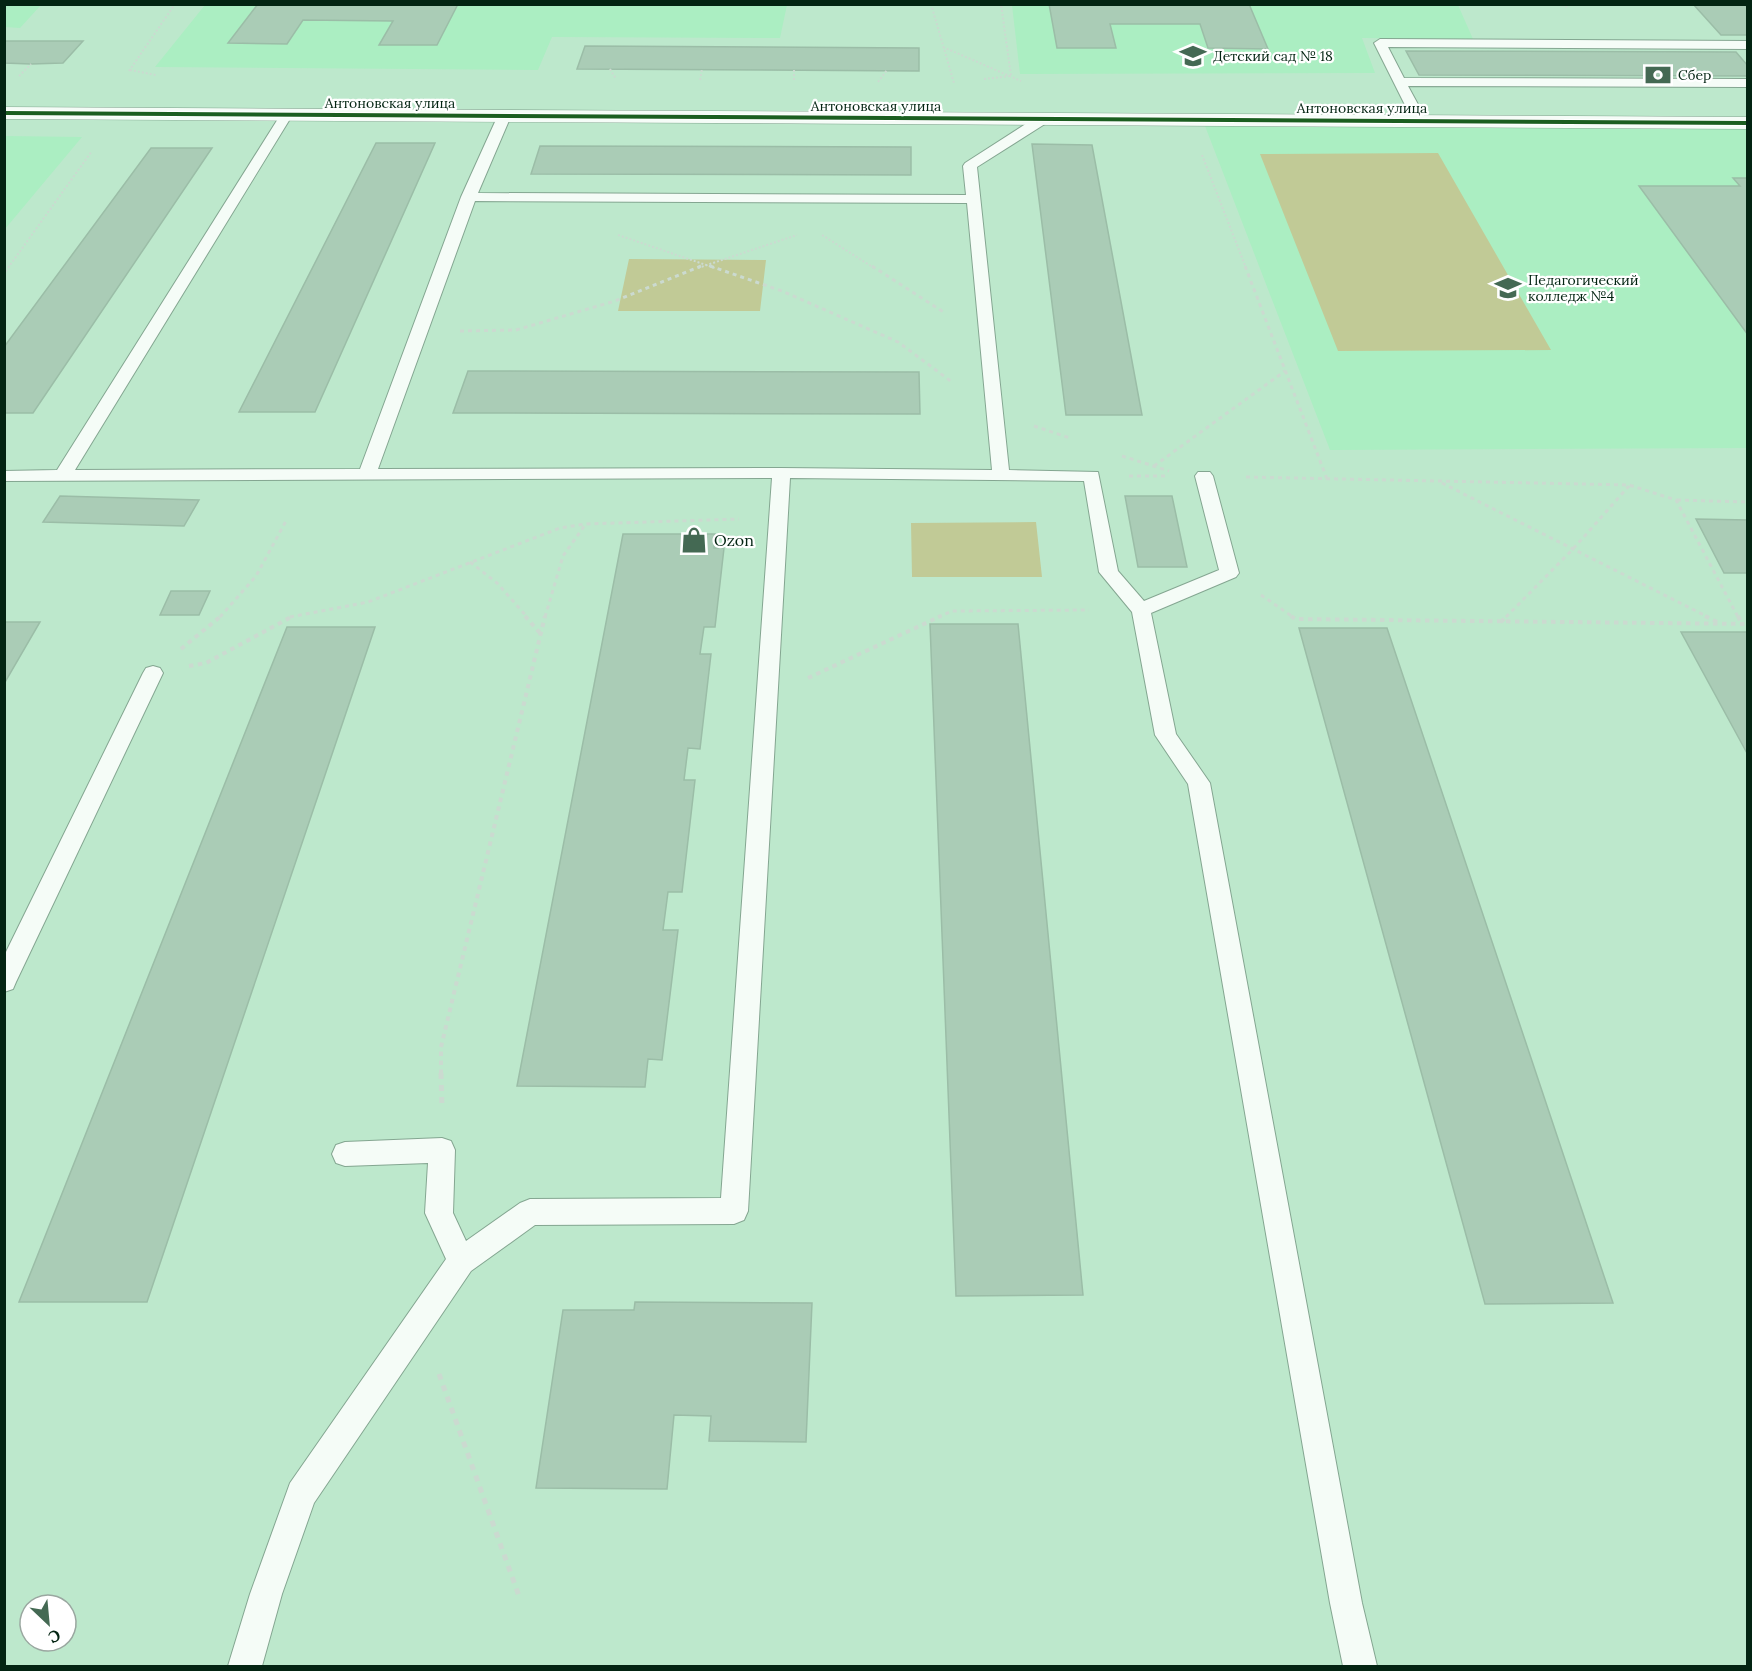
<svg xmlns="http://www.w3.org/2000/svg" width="1752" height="1671" viewBox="0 0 1752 1671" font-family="Lora,serif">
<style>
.built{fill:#abeec2}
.green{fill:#c1ca96}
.building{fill:#aaccb6;stroke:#9bbda7;stroke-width:1.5}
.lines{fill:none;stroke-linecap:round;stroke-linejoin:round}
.service-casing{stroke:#84a691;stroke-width:2}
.minor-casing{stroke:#84a691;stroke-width:1}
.path-far3{stroke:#cbdad0;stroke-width:2;stroke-dasharray:2 2;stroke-linecap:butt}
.path-far2{stroke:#cbdad0;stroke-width:3;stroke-dasharray:4 4;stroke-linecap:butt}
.path-far1{stroke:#cbdad0;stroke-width:4;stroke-dasharray:4.5 4.5;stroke-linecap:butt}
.path{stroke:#cbdad0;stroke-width:5;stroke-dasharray:6 6;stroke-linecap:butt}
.service{fill:#f5fcf7;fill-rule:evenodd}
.minor{fill:#f5fcf7;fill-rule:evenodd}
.cycleway-casing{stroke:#fff;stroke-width:6}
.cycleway{stroke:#1b5e20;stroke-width:4}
.labels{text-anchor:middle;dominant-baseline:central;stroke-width:4.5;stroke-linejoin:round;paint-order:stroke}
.far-poi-label{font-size:14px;fill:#032412;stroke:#fff;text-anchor:start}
.far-street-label{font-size:14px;fill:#032412;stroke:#fff}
.poi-label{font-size:16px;fill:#032412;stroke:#fff;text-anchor:start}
</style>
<rect width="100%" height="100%" fill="#bde8cc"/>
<!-- built -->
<path class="built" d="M 5,4 L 41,4 L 41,5 L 20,28 L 5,27 Z
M 205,5 L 787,5 L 780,38 L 552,37 L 538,70 L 155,67 Z
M 1012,5 L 1458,5 L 1473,39 L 1362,38 L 1375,73 L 1020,74 Z
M 1205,126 L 1747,128 L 1747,448 L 1330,450 Z
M 5,136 L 82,137 L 5,229 L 4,136 Z"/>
<!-- green -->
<path class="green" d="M 1438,153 L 1551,350 L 1338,351 L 1260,154 Z
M 629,259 L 766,260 L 760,311 L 618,311 Z
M 1036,522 L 1042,577 L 912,577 L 911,523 Z"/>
<!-- building -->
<path class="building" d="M 258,4 L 458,4 L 437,45 L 379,45 L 393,21 L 303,20 L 287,44 L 228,43 Z
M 1049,4 L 1249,4 L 1268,49 L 1208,48 L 1200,24 L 1110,24 L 1116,48 L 1057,48 Z
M 1693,4 L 1744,4 L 1748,8 L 1748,35 L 1721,35 Z
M 4,41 L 83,41 L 63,63 L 31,64 L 4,63 Z
M 585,46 L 919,48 L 919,71 L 577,69 Z
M 1406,51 L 1736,52 L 1748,66 L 1748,76 L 1419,75 Z
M 376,143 L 435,143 L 315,412 L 239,412 Z
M 1032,144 L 1092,145 L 1142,415 L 1066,415 Z
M 540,146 L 911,147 L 911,175 L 531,174 Z
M 151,148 L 212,148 L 33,413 L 4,413 L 4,347 Z
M 1733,178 L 1748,178 L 1748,335 L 1639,186 L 1740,186 Z
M 468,371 L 919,372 L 920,414 L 453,413 Z
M 60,496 L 199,500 L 184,526 L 43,522 Z
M 1125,496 L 1172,496 L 1187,567 L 1138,567 Z
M 1696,519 L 1748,520 L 1748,573 L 1724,573 Z
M 623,534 L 715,534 L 714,548 L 724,548 L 715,627 L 704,627 L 700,654 L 711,654 L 700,749 L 688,748 L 684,780 L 695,780 L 682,892 L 668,892 L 663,930 L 678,930 L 662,1060 L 648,1059 L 645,1087 L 517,1086 Z
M 171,591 L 210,591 L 199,615 L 160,615 Z
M 4,622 L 40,622 L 4,684 Z
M 930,624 L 1018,624 L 1083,1295 L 956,1296 Z
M 287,627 L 375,627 L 147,1302 L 19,1302 Z
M 1299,628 L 1387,628 L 1613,1303 L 1485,1304 Z
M 1681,632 L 1748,632 L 1748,755 Z
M 635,1302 L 812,1303 L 806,1442 L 709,1441 L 711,1416 L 674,1415 L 667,1489 L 536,1488 L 563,1310 L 634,1310 Z"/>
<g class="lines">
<!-- service casing -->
<g class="service-casing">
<path id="service" d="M 1380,39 L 1748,41 L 1748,49 L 1388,47 L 1404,78 L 1748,79 L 1748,87 L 1408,86 L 1427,121 L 1420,125 L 1413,121 L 1374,43 Z
M 287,110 L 293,114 L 75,470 L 360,469 L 461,197 L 499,113 L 504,112 L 511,116 L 478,193 L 966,195 L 963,166 L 965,163 L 1038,116 L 1048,116 L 1050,119 L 1048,122 L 977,167 L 1009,470 L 1098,472 L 1118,571 L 1144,601 L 1219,570 L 1195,476 L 1198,472 L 1210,472 L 1213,476 L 1239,573 L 1236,577 L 1151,613 L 1176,734 L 1210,783 L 1362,1603 L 1377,1666 L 1343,1666 L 1330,1603 L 1188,784 L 1155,735 L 1132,612 L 1099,572 L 1084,481 L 790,478 L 748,1211 L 744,1220 L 734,1224 L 535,1225 L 471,1271 L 314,1503 L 282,1594 L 262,1666 L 228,1666 L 250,1594 L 290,1483 L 446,1259 L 425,1213 L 428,1163 L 345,1166 L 336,1163 L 332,1154 L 336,1145 L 345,1142 L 442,1138 L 451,1141 L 455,1150 L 453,1213 L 466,1241 L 520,1203 L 530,1199 L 721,1198 L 772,478 L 4,481 L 4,471 L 57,470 L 281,114 ZM 475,201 L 967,203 L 992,470 L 781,468 L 378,469 Z
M 153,666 L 160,668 L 163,673 L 16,982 L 13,989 L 4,992 L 4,956 L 143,673 L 146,668 Z"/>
</g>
<!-- minor casing -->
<g class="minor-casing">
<path id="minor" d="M 4,107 L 1748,117 L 1748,129 L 4,119 Z"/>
</g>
<!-- path-far3 -->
<path class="path-far3" d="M 931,4 L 954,83
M 1558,4 L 1567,7
M 943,47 L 1021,81
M 610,69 L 616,79
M 130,70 L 156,75
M 794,70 L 794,81
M 129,71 L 175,4
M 19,76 L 31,64
M 984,79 L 1011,76 L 1001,4
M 700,80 L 702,69
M 878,82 L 887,70
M 1202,155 L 1246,268
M 618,235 L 715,268
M 822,235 L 874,268
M 8,268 L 92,151
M 698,268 L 797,235"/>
<!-- path-far2 -->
<path class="path-far2" d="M 710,266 L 782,291 L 898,342 L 952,382
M 872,266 L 945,313
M 1245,266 L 1327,479
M 4,273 L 9,266
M 460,331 L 516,330 L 615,301 L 701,266
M 1034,426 L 1070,438
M 1122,456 L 1169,471
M 1154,466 L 1285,371
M 1129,476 L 1167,476
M 1246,477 L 1629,485 L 1676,500 L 1738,617
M 1442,483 L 1708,617
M 1677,500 L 1748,502
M 470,562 L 497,583 L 527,617
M 1261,595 L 1293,617
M 220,617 L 256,576 L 286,521
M 290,617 L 368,602 L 560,528 L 585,524 L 739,519
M 545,617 L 563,556 L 585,525
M 938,617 L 952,611 L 1089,610
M 1506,617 L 1573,549 L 1629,486"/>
<!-- path-far1 -->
<path class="path-far1" d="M 525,616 L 540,633
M 1291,616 L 1295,619 L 1748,624
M 1705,616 L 1717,622
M 1738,616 L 1742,624
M 1501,622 L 1507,616
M 181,649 L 221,616
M 189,666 L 206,663 L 293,616
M 808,678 L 941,616
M 441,1074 L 441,1047 L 545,616"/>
<!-- path -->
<path class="path" d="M 441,1073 L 442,1108
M 439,1374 L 519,1596"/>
<!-- service -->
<use href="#service" class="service"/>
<!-- minor -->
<use href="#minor" class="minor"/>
<!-- cycleway casing -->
<g class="cycleway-casing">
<path id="cycleway" d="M 4,113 L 1748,123"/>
</g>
<!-- cycleway -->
<use href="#cycleway" class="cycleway"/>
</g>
<!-- icons -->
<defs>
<g id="school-bare" transform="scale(2.07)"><path d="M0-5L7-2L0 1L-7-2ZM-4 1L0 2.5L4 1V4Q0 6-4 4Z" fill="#446953" stroke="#fff" stroke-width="2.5" paint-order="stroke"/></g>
<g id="bank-bare" transform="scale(2.07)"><path d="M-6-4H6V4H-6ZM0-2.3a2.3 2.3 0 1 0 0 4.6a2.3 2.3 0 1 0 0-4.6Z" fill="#446953" stroke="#fff" stroke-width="2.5" paint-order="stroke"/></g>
<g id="university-bare" transform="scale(2.07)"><path d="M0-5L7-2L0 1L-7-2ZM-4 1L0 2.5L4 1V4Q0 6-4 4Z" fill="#446953" stroke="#fff" stroke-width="2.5" paint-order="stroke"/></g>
<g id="shop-bare" transform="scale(2.07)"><path d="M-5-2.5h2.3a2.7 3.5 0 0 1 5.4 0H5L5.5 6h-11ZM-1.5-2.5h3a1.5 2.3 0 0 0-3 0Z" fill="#446953" stroke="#fff" stroke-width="2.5" paint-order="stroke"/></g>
</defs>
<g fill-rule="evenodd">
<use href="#school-bare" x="1193" y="56"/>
<use href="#bank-bare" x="1658" y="75"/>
<use href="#university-bare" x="1508" y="288"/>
<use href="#shop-bare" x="694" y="540"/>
</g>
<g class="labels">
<!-- far-poi labels -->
<g class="far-poi-label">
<text x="1213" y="56">Детский сад № 18</text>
<text x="1678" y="75">Сбер</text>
<text x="1528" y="280">Педагогический<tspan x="1528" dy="16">колледж №4</tspan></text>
</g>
<!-- far-street labels -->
<g class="far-street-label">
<text x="390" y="103">Антоновская улица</text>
<text x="876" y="106">Антоновская улица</text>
<text x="1362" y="108">Антоновская улица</text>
</g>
<!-- poi labels -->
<g class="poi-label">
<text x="714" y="540">Ozon</text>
</g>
</g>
<!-- border -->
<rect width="1752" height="1671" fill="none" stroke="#032412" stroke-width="12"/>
<!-- north arrow -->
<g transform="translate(48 1623) rotate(154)"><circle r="28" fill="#ffffff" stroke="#9aa7a0" stroke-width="1.5"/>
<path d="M0-4.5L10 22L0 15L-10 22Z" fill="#446953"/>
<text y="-9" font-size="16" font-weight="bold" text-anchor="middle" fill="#032412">С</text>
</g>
</svg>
